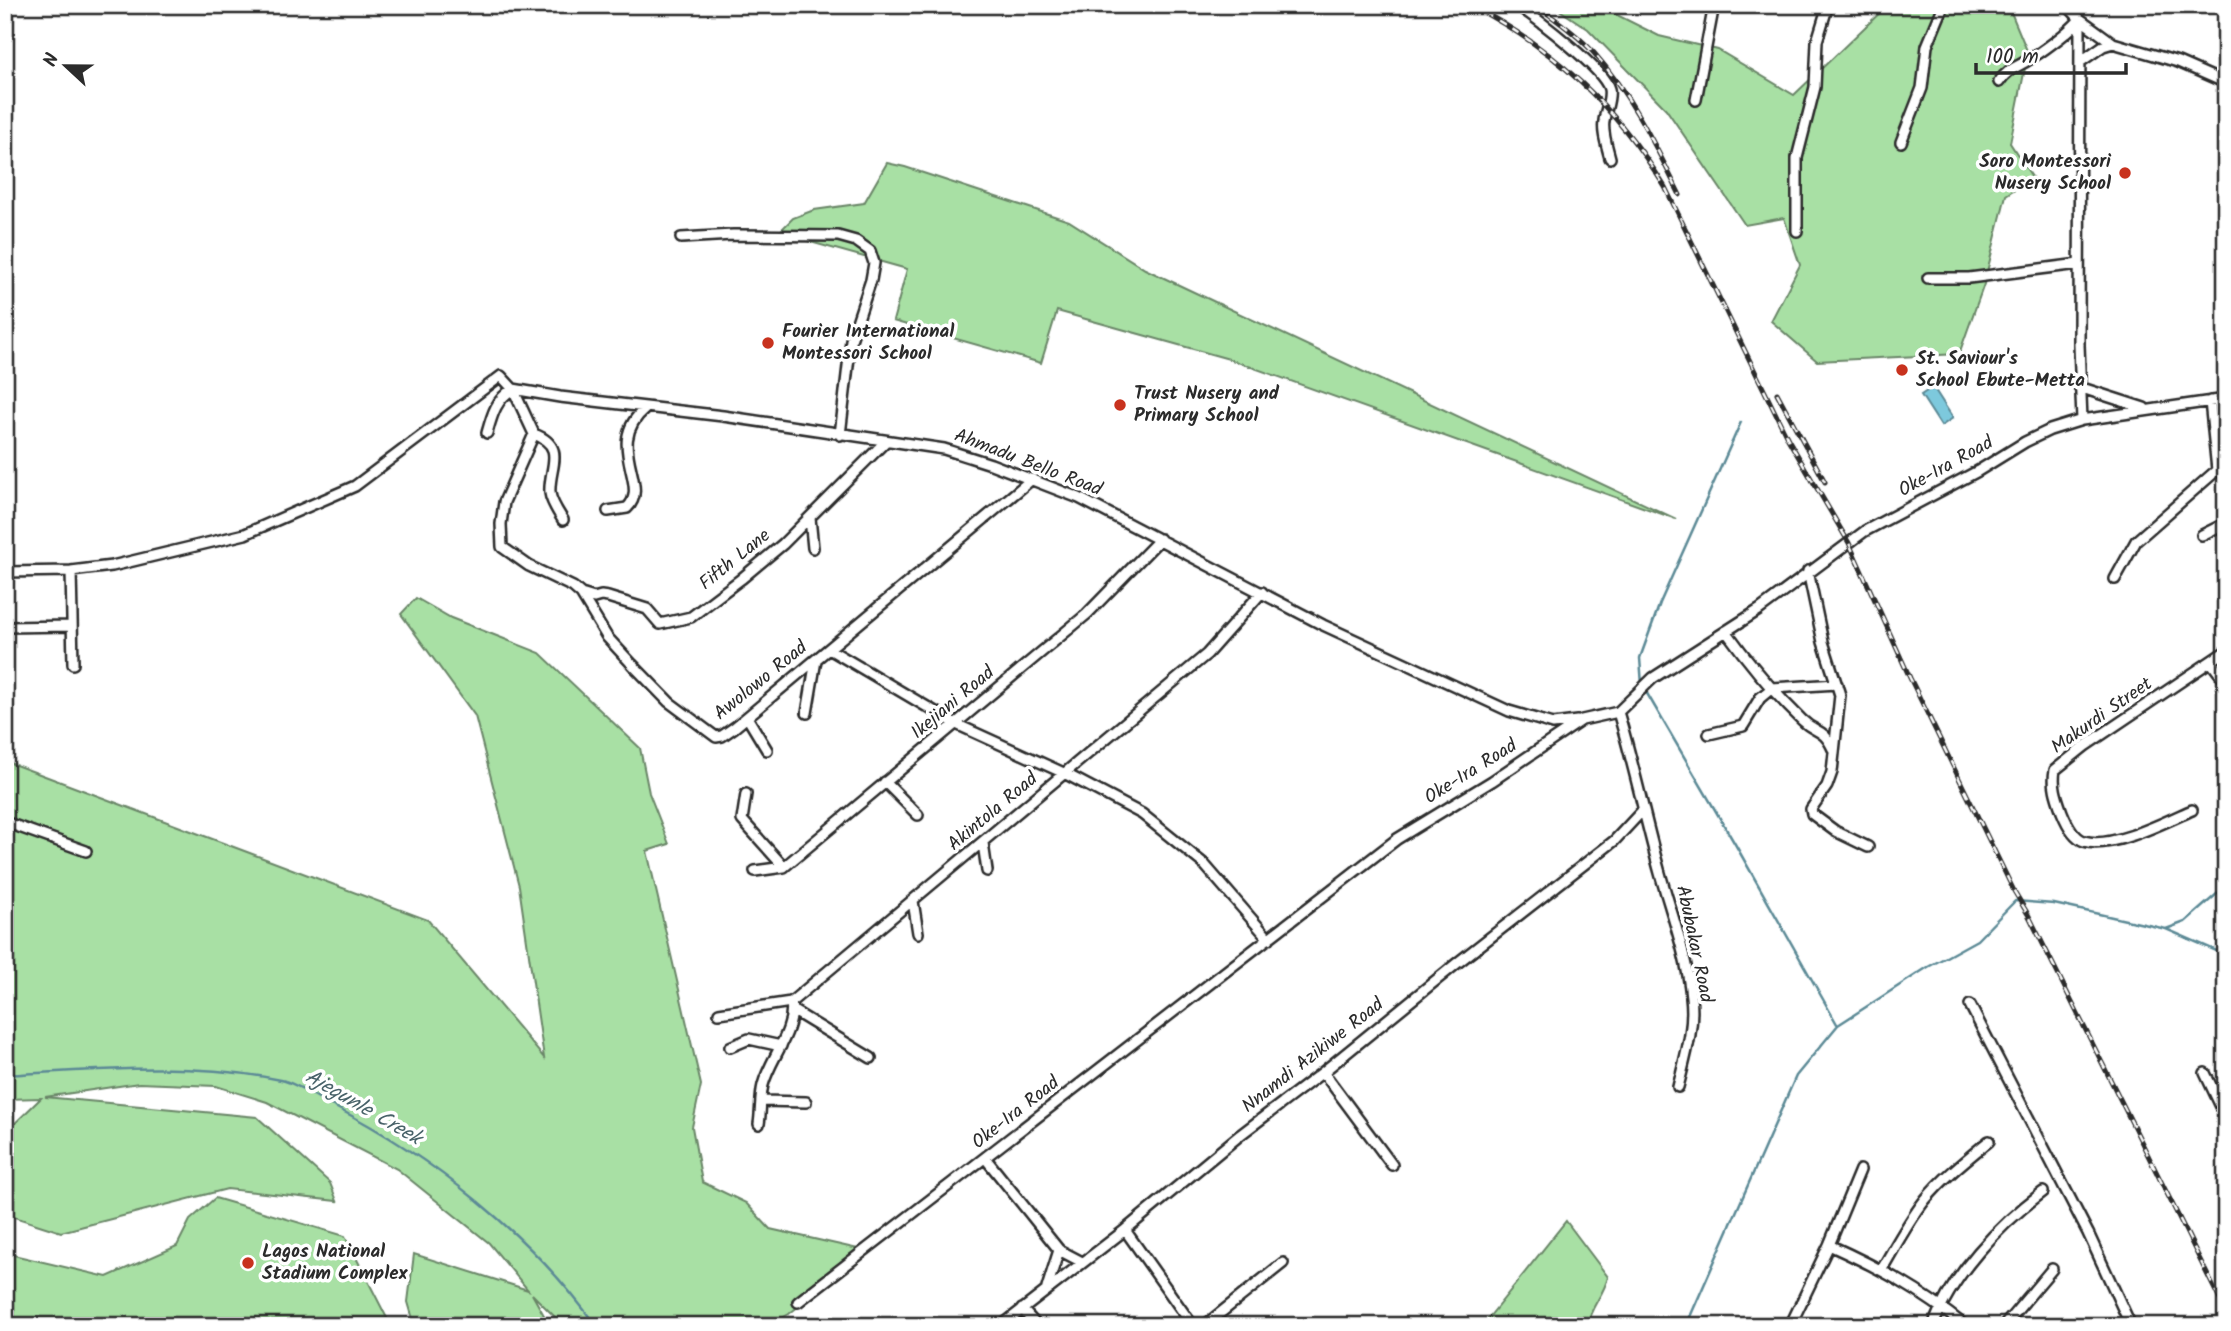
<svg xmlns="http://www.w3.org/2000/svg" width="2231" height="1331" viewBox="0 0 2231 1331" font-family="Kalam,sans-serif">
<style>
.green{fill:#a8e0a4;stroke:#6a8668;stroke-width:2}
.water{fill:#7dc9dd;stroke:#5c8a96;stroke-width:2}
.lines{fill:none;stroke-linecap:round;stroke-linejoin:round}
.stream{stroke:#5c8a96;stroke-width:2.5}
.street-casing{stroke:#2b2b2b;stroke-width:14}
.street{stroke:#fff;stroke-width:9}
.rail-casing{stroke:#2b2b2b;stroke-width:5}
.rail{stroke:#fff;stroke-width:2.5;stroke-dasharray:8;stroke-linecap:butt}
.poi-dot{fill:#c8321e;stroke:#fff;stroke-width:2.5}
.labels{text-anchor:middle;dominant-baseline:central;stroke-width:7;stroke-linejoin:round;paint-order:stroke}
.poi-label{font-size:19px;font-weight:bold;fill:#2b2b2b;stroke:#fff;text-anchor:start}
.street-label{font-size:19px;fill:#2b2b2b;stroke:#fff}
.water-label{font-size:21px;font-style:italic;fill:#486269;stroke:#fff}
</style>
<rect width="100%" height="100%" fill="#fff"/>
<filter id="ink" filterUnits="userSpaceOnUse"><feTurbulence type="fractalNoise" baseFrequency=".0143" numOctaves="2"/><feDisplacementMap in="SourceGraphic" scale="14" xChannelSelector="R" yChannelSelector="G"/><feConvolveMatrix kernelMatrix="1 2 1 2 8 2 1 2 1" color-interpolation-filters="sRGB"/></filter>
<g filter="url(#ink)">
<!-- green -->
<path class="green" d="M 1552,5 L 1605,5 L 1609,11 L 1659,36 L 1718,50 L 1794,95 L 1888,5 L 2008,5 L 2028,53 L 2010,143 L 2032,177 L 2006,195 L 1984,284 L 1959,354 L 1817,361 L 1771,321 L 1800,265 L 1784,218 L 1745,225 L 1666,109 L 1588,29 Z
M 887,163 L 905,167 L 1069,221 L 1145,269 L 1676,519 L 1229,359 L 1057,311 L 1041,363 L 893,321 L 907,269 L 778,233 L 793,218 L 814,210 L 864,203 Z
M 416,598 L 451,618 L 540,653 L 640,748 L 649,793 L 669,844 L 647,851 L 701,1085 L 692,1127 L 702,1182 L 746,1203 L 770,1229 L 867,1251 L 789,1314 L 768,1326 L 564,1326 L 532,1294 L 550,1326 L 415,1326 L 408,1302 L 414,1254 L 528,1290 L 489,1243 L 397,1169 L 267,1102 L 216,1086 L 139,1083 L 45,1097 L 257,1117 L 330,1183 L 337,1201 L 227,1189 L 61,1232 L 5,1214 L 5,1133 L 41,1098 L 5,1099 L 5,761 L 428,920 L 544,1058 L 519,886 L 475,716 L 401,614 Z
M 215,1198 L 345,1236 L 391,1326 L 5,1326 L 5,1253 L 107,1277 L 177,1246 L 190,1220 Z
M 1566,1221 L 1608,1277 C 1604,1295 1590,1307 1587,1326 L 1482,1326 Z"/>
<!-- water -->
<path class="water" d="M 1933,387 L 1953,418 L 1941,426 L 1921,395 Z"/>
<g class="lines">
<!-- stream -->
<path class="stream" d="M 1642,685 L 1640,658 L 1660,603 L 1741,422
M 1645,690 L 1735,844 L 1837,1024
M 2166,929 L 2185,922 L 2226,886
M 5,1075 C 96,1070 191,1061 281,1080 C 299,1084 317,1098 333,1106 C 431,1156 532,1236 596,1326
M 1686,1326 L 1796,1076 L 1838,1025 L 1928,967 L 1977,940 L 2015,901 L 2054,904 L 2166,929 L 2226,955"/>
<!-- street casing -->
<g class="street-casing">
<path id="street" d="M 1517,5 C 1536,18 1604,69 1609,89 C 1611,99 1605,111 1604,121 C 1602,133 1607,146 1610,158
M 2067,5 L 2080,19 L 2113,43 L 2178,62 L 2226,83
M 2080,19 L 2079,345 L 2082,420
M 2080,62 L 2103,46 L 2113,43
M 1999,82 C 2006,71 2014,68 2025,62 C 2039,54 2071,31 2080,19
M 1696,100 L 1714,5
M 1901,142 L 1922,88 L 1927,46 L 1944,5
M 1797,231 L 1797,158 L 1815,87 L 1817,41 L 1828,5
M 681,238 L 733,235 L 838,236 L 856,241 L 870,251 L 874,263 L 871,280 L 851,340 L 840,435
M 1928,278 L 1969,278 L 2079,264
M 2079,387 L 2144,408
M 2210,401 L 2217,470
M 487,433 C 492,415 496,399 513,389 L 560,397 L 723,416 L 944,449 L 991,464 L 1079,498 L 1323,625 L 1509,711 L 1553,724 L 1577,721
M 534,434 C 568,447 548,468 550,493 C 551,502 558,512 563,520
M 608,511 L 627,508 C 652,485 602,444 646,408
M 810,518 L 813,548
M 2202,535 L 2226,523
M 71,571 L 73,664
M 1808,571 L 1823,642 L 1840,695 L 1832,772 L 1827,786 L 1811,809 L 1812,814 L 1835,831 L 1868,847
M 5,572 L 71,571 L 112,566 L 245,534 L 355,486 L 501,376 L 513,389 L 534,434 L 504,502 L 501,524 L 502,547 L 529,566 L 573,587 L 581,594 L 607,637 L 632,664 L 669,702 L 716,737 L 722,736 L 735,727 L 1032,479
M 2115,579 L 2136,541 L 2217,470 L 2226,470
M 581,594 L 594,598 L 601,596 L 608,597 L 647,609 L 660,624 L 691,617 L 741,579 L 783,544 L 885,442
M 5,627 L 72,626
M 1726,631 C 1749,663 1773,692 1802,720 C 1816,734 1823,727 1833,749
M 829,649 L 956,724 L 1066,774 L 1142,814 L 1204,864 L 1269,939
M 2211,662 L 2226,682
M 1618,712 C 1634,765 1645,819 1660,873 C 1671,913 1687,955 1691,997 C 1695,1027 1685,1058 1678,1087
M 807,713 L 816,660
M 747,717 L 767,750
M 1709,734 L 1743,726 L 1760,698 L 1772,688 L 1837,684
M 885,782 L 918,815
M 746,794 L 742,820 L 784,867
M 2192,810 C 2167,821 2111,850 2084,841 C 2073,837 2066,822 2062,812 C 2057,798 2052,785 2055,770 L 2085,746 L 2226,651
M 5,822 L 86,851
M 983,843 L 987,871
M 755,871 L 784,867 L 1087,614 L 1160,539
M 913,901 L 918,933
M 1970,1005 L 2088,1233 L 2131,1326
M 792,1010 L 871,1058
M 719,1013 L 791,1002 L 1207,654 L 1262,592
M 730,1047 L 749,1039 L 781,1046
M 1323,1072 L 1392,1165
M 2205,1073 L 2226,1117
M 762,1101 L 806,1102
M 759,1124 C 761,1112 760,1097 763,1085 C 770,1058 796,1031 791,1002
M 986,1159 L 1059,1250 L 1082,1262
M 1125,1230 L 1193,1326
M 1829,1245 C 1880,1268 1922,1291 1965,1326
M 1882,1269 C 1896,1245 1908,1222 1925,1200 C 1943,1178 1967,1159 1989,1141
M 1047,1288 L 1059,1250
M 798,1302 L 1397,839 L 1492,781 L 1582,720 L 1618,712 L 1653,678 L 1759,610 L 1865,531 L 1978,471 L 2025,442 L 2050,430 L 2082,420 L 2226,399
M 1022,1309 L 1037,1326
M 1001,1326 L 1125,1230 L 1240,1135 L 1323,1072 L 1456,964 L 1614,841 L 1643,810
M 1204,1326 L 1283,1263
M 1790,1326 L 1829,1245 L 1860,1170
M 1933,1326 C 1952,1274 1999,1225 2043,1192
M 2004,1326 L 2052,1269"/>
</g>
<!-- street -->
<use href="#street" class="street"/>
<!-- rail casing -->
<g class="rail-casing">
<path id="rail" d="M 1470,5 C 1554,48 1616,107 1665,187 L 1788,439 L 1849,543 L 1910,678 L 2014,891 L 2029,916 L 2226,1312
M 1536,5 C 1556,20 1577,34 1594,53 C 1631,95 1655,145 1680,195
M 1777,393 L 1825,482"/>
</g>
<!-- rail -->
<use href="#rail" class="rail"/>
</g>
</g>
<!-- markers -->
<g class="poi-dot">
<circle cx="2125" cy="173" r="7"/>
<circle cx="768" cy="343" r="7"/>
<circle cx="1902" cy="370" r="7"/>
<circle cx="1120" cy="405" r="7"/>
<circle cx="248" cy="1263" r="7"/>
</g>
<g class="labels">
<!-- poi labels -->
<g class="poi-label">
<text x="2111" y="162" text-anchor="end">Soro Montessori<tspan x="2111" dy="22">Nusery School</tspan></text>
<text x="782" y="332">Fourier International<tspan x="782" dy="22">Montessori School</tspan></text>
<text x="1916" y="359">St. Saviour's<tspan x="1916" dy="22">School Ebute-Metta</tspan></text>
<text x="1134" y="394">Trust Nusery and<tspan x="1134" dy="22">Primary School</tspan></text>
<text x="262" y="1252">Lagos National<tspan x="262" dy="22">Stadium Complex</tspan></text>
</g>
<!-- street labels -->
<g class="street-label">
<text transform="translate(1028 463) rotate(21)">Ahmadu Bello Road</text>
<text transform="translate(1946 467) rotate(-29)">Oke-Ira Road</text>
<text transform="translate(735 560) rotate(-39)">Fifth Lane</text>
<text transform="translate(761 681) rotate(-39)">Awolowo Road</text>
<text transform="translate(953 703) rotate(-40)">Ikejiani Road</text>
<text transform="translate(2102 716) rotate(-35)">Makurdi Street</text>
<text transform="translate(1471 772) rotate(-32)">Oke-Ira Road</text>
<text transform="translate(993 812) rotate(-40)">Akintola Road</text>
<text transform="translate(1694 944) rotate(78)">Abubakar Road</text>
<text transform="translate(1313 1056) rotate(-38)">Nnamdi Azikiwe Road</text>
<text transform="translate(1016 1113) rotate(-38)">Oke-Ira Road</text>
</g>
<!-- water labels -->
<g class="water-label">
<text transform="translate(363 1108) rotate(30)">Ajegunle Creek</text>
</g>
</g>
<!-- margin -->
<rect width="2231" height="1331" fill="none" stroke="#fff" stroke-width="28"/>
<rect x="14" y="14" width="2203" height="1303" fill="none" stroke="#2b2b2b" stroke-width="2.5" filter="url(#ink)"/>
<!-- north arrow -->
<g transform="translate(66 66) rotate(292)" stroke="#ffffff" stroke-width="5" paint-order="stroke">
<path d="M0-5L12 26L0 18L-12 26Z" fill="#2b2b2b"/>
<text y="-10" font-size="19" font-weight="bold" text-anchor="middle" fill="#2b2b2b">N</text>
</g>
<!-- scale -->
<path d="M1976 63v10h150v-10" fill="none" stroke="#2b2b2b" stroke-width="3.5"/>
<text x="1986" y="63" font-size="21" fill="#2b2b2b" stroke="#ffffff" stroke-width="5" paint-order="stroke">100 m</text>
</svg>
